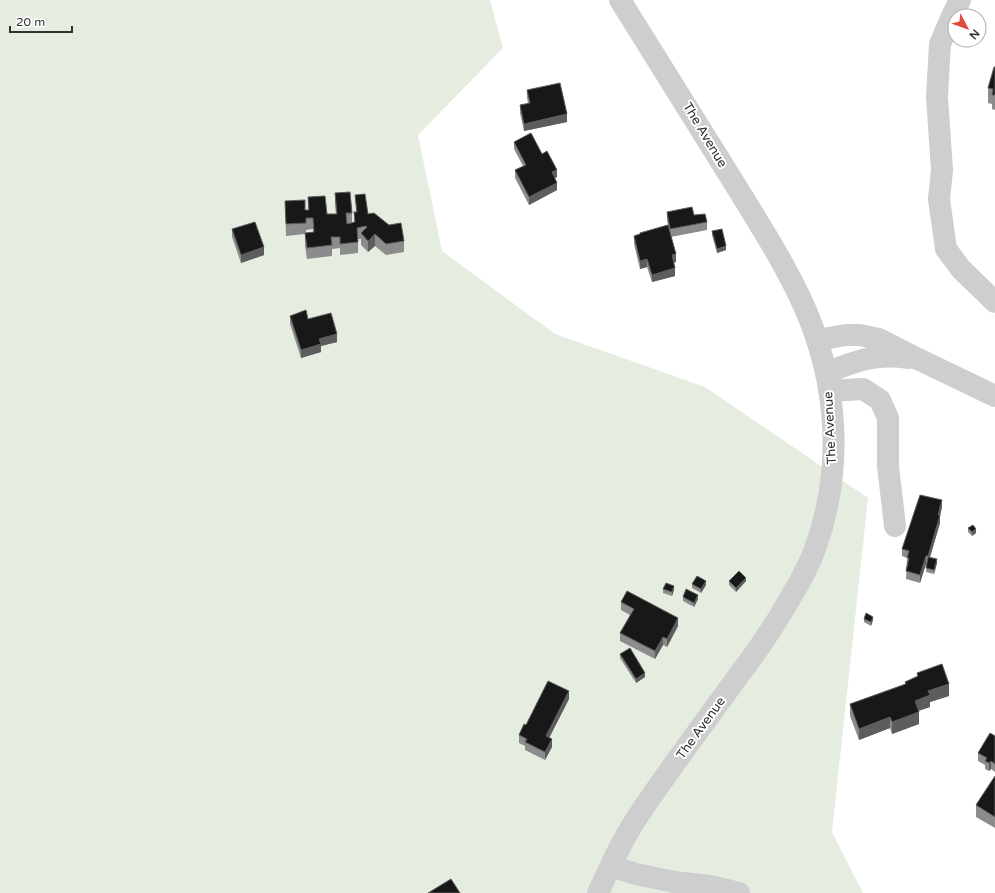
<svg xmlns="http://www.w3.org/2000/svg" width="995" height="893" viewBox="0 0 995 893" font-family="'Varela Round',sans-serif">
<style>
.green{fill:#e5ede0}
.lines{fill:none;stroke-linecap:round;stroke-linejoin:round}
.minor{stroke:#cecece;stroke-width:22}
.wall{fill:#8c8c8c;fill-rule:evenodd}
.shaded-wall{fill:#5d5d5d}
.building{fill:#181818;stroke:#5d5d5d}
.labels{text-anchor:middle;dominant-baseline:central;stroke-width:4;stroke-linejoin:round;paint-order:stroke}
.street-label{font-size:13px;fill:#313131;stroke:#fff}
</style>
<rect width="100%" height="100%" fill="#fff"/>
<!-- green -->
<path class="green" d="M 0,0 L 490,0 L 503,48 L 418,135 L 442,251 L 555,334 L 705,387 L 868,498 L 832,832 L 863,893 L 0,893 Z"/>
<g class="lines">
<!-- minor -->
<path class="minor" d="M 960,0 L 952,16 L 940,44 L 937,97 L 942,170 L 939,199 L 946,249 L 961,269 L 995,302
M 817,340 L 846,335 L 860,335 L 879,339 L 916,358 L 995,396
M 826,373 C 857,361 874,353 909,358
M 829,391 L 863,389 L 880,400 L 888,418 L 888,466 L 895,526
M 611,866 L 636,874 L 674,882 L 710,886 L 739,893
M 598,893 C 610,867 622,840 638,816 C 670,768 705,722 739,675 C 754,655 769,634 782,612 C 794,592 807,571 815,549 C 844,469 838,383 804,306 C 785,264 760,225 736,186 C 698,124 659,62 620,0"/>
</g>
<!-- wall -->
<path class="wall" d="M 995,67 L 995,110 L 992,109 L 992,104 L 988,103 L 988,88 Z
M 527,90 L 567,122 L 524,131 L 520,113 L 520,105 L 528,104 L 527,97 Z
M 514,142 L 542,154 L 557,177 L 555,178 L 557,190 L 529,205 L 515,178 L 515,170 L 523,166 L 514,149 Z
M 335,193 L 352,213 L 352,223 L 354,222 L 354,212 L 356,212 L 355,195 L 368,214 L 404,241 L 404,252 L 386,255 L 375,246 L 368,252 L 361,245 L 361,239 L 358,239 L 358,253 L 340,255 L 340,248 L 332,249 L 332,256 L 307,259 L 305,245 L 305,234 L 286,236 L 285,201 L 305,210 L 308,210 L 308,197 L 327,214 L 336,214 L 335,205 ZM 313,229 L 313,232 L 306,233 L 306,230 Z
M 667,212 L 694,215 L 707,222 L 707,230 L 671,237 L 676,262 L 674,263 L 675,276 L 652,282 L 647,267 L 640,269 L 634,244 L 634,236 L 640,234 L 640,233 L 668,225 L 667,220 Z
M 232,229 L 264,255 L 241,263 L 232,237 Z
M 712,231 L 726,250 L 717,253 L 712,235 Z
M 290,316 L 308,319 L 337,342 L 321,346 L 321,352 L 301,358 L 290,324 Z
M 942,507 L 940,516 L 940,523 L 930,557 L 937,563 L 934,574 L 926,572 L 927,564 L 926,564 L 920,583 L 906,579 L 907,558 L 902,556 L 902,549 Z
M 968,528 L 976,533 L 972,536 L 968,532 Z
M 729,581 L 746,581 L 736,592 L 729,585 Z
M 692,584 L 706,585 L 701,593 L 692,588 Z
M 663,589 L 674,590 L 672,596 L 663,593 Z
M 683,597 L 698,599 L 694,607 L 683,601 Z
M 621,602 L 678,626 L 667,647 L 663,645 L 655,659 L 620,641 L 620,633 L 630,615 L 621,610 Z
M 864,619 L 873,620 L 871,626 L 864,622 Z
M 620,654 L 645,677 L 636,683 L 620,658 Z
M 917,673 L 949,696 L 930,702 L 930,707 L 918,711 L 919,724 L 892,734 L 890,728 L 859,740 L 850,716 L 850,704 L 905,684 L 905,682 L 917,677 Z
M 569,699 L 549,738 L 552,747 L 545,760 L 525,750 L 525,746 L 519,743 L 519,735 L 526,725 Z
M 995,736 L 995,772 L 991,769 L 989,771 L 985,769 L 985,765 L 978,761 L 978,753 Z
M 995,776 L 995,828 L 976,817 L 976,805 Z"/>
<!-- shaded-wall -->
<path class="shaded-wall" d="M 567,114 L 567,122 L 524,131 L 524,124 Z
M 557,170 L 557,177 L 552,180 L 552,172 Z
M 557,183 L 557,190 L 529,205 L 529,197 Z
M 375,234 L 375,246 L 368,252 L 368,241 Z
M 726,246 L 726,250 L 717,253 L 717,249 Z
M 264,247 L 264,255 L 241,263 L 241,255 Z
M 676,254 L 676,262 L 672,263 L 672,255 Z
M 647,259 L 647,267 L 640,269 L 640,261 Z
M 675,268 L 675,276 L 652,282 L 652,275 Z
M 337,334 L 337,342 L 321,346 L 321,352 L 301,358 L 301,350 L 319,339 Z
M 942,500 L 942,507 L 940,516 L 940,523 L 928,564 L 928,556 Z
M 976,529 L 976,533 L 972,536 L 972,532 Z
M 926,556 L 926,564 L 920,583 L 920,575 Z
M 937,559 L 937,563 L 934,574 L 934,570 Z
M 746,578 L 746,581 L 736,592 L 736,588 Z
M 706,581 L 706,585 L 701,593 L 701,589 Z
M 674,586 L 674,590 L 672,596 L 672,592 Z
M 698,595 L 698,599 L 694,607 L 694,603 Z
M 873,617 L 873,620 L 871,626 L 871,622 Z
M 678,618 L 678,626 L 667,647 L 667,639 Z
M 663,637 L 663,645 L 655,659 L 655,651 Z
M 645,673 L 645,677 L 636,683 L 636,679 Z
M 949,684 L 949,696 L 930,702 L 930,707 L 915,712 L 915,701 L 928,691 Z
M 569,691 L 569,699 L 546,744 L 546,736 Z
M 919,712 L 919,724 L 892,734 L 892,722 Z
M 890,717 L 890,728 L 859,740 L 859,729 Z
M 552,739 L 552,747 L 545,760 L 545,752 Z
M 991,761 L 991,769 L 989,771 L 989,763 Z"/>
<!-- building -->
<path class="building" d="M 994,67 L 995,67 L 995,95 L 992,95 L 993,89 L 988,88 Z
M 560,83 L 567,114 L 524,124 L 520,105 L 530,103 L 527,90 Z
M 531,133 L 542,154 L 547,151 L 557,170 L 552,172 L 557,183 L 529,197 L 515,170 L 526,165 L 514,142 Z
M 350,192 L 352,213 L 346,213 L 347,224 L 355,222 L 354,212 L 357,212 L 355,195 L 365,194 L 368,214 L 374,213 L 389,225 L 401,223 L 404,241 L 386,244 L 375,234 L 368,241 L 361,233 L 367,227 L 366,226 L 357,228 L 358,242 L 340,244 L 340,237 L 331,237 L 332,245 L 307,248 L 305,233 L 314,232 L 313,218 L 306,218 L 306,223 L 286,224 L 285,201 L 305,200 L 305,210 L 309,210 L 308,197 L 325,196 L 327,214 L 337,214 L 335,193 Z
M 692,207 L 694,215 L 705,214 L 707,222 L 670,229 L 667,212 Z
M 255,222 L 264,247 L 241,255 L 232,229 Z
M 668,225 L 676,254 L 672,255 L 675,268 L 652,275 L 647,259 L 640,261 L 634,236 L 640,234 L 640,233 Z
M 722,229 L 726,246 L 717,249 L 712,231 Z
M 306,310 L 308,319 L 331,313 L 337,334 L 319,339 L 321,344 L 301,350 L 290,316 Z
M 920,495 L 942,500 L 938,515 L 940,515 L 928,556 L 926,556 L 920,575 L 906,571 L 909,558 L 907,558 L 909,551 L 902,549 Z
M 973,525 L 976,529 L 972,532 L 968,528 Z
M 928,557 L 937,559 L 934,570 L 926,568 Z
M 739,571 L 746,578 L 736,588 L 729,581 Z
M 697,576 L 706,581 L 701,589 L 692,584 Z
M 666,583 L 674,586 L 672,592 L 663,589 Z
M 686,589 L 698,595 L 694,603 L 683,597 Z
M 627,591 L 678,618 L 667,639 L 663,637 L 655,651 L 620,633 L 634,609 L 621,602 Z
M 866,613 L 873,617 L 871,622 L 864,619 Z
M 630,648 L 645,673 L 636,679 L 620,654 Z
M 942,664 L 949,684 L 928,691 L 930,695 L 915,701 L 919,712 L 892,722 L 890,717 L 859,729 L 850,704 L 906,684 L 905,682 L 918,676 L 917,673 Z
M 548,681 L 569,691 L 546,736 L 552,739 L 545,752 L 525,742 L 527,739 L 519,735 L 524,724 L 526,725 Z
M 990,733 L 995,736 L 995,764 L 991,761 L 989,763 L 985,761 L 987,758 L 978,753 Z
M 995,776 L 995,817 L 976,805 Z
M 451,879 L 460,893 L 428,893 Z"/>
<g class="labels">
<!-- street labels -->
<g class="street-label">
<text transform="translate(705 135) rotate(59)">The Avenue</text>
<text transform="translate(830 428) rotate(-93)">The Avenue</text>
<text transform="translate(701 728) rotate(-54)">The Avenue</text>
</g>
</g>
<!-- north arrow -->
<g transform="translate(967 28) rotate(131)"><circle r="19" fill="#ffffff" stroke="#adadad"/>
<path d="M0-3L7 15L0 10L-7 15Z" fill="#df4c3c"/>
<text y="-6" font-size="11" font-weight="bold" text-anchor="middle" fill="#313131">N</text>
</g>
<!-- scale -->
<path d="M10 26v6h62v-6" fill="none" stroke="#313131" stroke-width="2"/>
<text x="16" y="26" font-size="12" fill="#313131" stroke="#ffffff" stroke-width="3" paint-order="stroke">20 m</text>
</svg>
